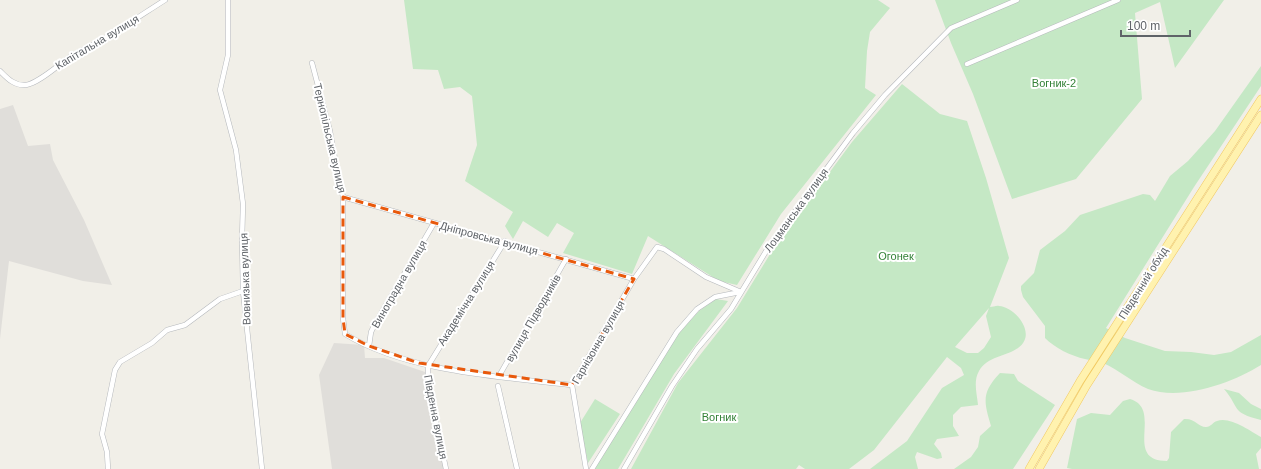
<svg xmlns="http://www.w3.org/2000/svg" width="1261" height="469" viewBox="0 0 1261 469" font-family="Helvetica,sans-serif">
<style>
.industrial{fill:#e0deda}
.green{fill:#c5e8c5;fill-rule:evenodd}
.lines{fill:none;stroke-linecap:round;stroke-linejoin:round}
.minor-casing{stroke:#b5b8bc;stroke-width:5.5}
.primary-casing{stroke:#f2c960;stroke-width:8}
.minor{stroke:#fff;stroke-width:4.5}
.primary{stroke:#fff2af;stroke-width:7}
.marked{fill:none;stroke:#e8590c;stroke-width:3;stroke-dasharray:8 5;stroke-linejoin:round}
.labels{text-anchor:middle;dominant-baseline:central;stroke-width:4;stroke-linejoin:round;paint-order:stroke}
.street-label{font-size:11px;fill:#5f6368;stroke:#fff}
.park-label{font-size:11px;fill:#348238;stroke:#fff}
</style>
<rect width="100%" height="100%" fill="#f1efe8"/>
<!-- industrial -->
<path class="industrial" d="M 13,105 L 28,146 L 50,144 L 53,160 L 84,220 L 112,285 L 83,281 L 9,261 L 0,339 L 0,109 Z
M 334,343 L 364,345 L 365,358 L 384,358 L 425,372 L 446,469 L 332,469 L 319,375 Z"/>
<!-- green -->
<path class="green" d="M 404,0 L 878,0 L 890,8 L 870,32 L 867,51 L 865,88 L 876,95 L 781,214 L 737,285 L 719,281 L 648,236 L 632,274 L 563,253 L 574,233 L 557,223 L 548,237 L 523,221 L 513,239 L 505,226 L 513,212 L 465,181 L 477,145 L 472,96 L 460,87 L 444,89 L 438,70 L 413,69 Z
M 935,0 L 1224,0 L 1175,68 L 1160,2 L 1135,13 L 1142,99 L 1076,179 L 1012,199 L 973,94 L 951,43 Z
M 1261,66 L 1261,86 L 1194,187 L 1106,328 L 1125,338 L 1165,351 L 1191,352 L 1214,355 L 1231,352 L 1261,335 L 1261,365 C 1232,383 1182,401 1148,389 C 1132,382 1119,370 1103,363 C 1098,360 1091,361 1085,359 C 1071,356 1055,348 1045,338 L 1045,326 L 1023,297 L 1021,290 L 1021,286 L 1034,273 L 1040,250 L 1065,231 L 1080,215 L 1143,194 L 1150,195 L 1155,201 L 1170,176 L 1188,161 L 1215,131 Z
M 902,84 L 940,114 L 967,121 L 986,178 L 1009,258 L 990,307 C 993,307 997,305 999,306 C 1015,307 1038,334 1018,348 C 1005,357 988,356 979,371 C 973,381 977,394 978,405 L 961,407 L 953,415 L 953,426 L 959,436 L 937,439 L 934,444 L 941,453 L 942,458 L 937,459 L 917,452 L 915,457 L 918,469 L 870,469 L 907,441 L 942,388 L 964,375 L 961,368 L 947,357 L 874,450 L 849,469 L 805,469 L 799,465 L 796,469 L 631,469 L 678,383 L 737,308 L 775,246 L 852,142 ZM 989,308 L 986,316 L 991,337 L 984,348 L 978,353 L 967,353 L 955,347 Z
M 716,299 L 728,301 L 674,374 L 618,469 L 594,469 L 678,334 L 699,311 Z
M 1000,373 L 1014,374 L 1018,381 L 1055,405 L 1013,469 L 954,469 L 971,457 L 978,447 L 980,436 L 991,426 C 984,402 981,393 1000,373 Z
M 1224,389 L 1239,393 L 1251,404 L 1261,409 L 1261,420 C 1230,412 1241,409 1224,389 Z
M 595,399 L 620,414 L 588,463 L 580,423 Z
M 1130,399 C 1164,409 1122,461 1167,461 L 1169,458 L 1171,432 L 1184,419 C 1195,418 1198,427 1206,427 C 1211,427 1213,422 1217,421 C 1230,416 1250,431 1261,437 L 1261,448 L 1256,454 L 1259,469 L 1072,469 L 1067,468 L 1077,419 L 1091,413 L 1110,415 L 1123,401 Z"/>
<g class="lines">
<!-- minor casing -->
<g class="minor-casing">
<path id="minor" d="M 228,0 L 228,55 L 220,90 L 236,150 L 243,204 L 242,240 L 243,291 L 262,469
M 312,63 L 330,131 L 337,170 L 343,197 L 343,318 L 345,334 C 407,372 501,377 572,385
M 967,64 L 1118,0
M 0,71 C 7,78 14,86 26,85 C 39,83 58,65 70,57 C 82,50 95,44 108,36 C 127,25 146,12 165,0
M 343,197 L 634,279
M 369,346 L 371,332 L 376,322 L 434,223
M 499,376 L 566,259
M 498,386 L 517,469
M 108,469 L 107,452 L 102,434 L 115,370 L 120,362 L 152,343 L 167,330 L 185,325 L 220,299 L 243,291
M 446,469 L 428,383 L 428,366 L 505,241
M 586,469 L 572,385 L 634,279 L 657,247 L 664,249 L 706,277 L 741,292
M 592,469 L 677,332 L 697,309 L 715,297 L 740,292
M 624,469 L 672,386 L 697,349 L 731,309 L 768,248 L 853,133 L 885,95 L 951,28 L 1017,0"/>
</g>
<!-- primary casing -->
<g class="primary-casing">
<path id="primary" d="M 1029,469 L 1080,381 L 1261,99
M 1039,469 L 1087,385 L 1261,115"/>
</g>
<!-- minor -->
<use href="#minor" class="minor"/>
<!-- primary -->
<use href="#primary" class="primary"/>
</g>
<!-- marked area -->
<path class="marked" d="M 343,197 L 634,279 L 572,385 L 419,363 L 369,346 L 345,334 L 343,318 Z"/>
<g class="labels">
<!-- street labels -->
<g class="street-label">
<text transform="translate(97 42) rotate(-31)">Капітальна вулиця</text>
<text transform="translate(330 138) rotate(77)">Тернопільська вулиця</text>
<text transform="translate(796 210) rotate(-54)">Лоцманська вулиця</text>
<text transform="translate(489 238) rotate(15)">Дніпровська вулиця</text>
<text transform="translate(245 279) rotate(-92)">Вовнизька вулиця</text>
<text transform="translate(1143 283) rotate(-58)">Південний обхід</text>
<text transform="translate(399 284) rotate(-60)">Виноградна вулиця</text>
<text transform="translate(466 303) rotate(-58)">Академічна вулиця</text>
<text transform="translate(533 318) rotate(-60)">вулиця Підводників</text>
<text transform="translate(598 342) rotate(-60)">Гарнізонна вулиця</text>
<text transform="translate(436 417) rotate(79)">Південна вулиця</text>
</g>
<!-- park labels -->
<g class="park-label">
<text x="1054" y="83">Вогник-2</text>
<text x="896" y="256">Огонек</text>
<text x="719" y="417">Вогник</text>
</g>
</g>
<!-- scale -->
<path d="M1121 30v6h69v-6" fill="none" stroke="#5f6368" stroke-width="2"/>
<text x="1127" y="30" font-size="12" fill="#5f6368" stroke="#ffffff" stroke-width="3" paint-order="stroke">100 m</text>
</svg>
